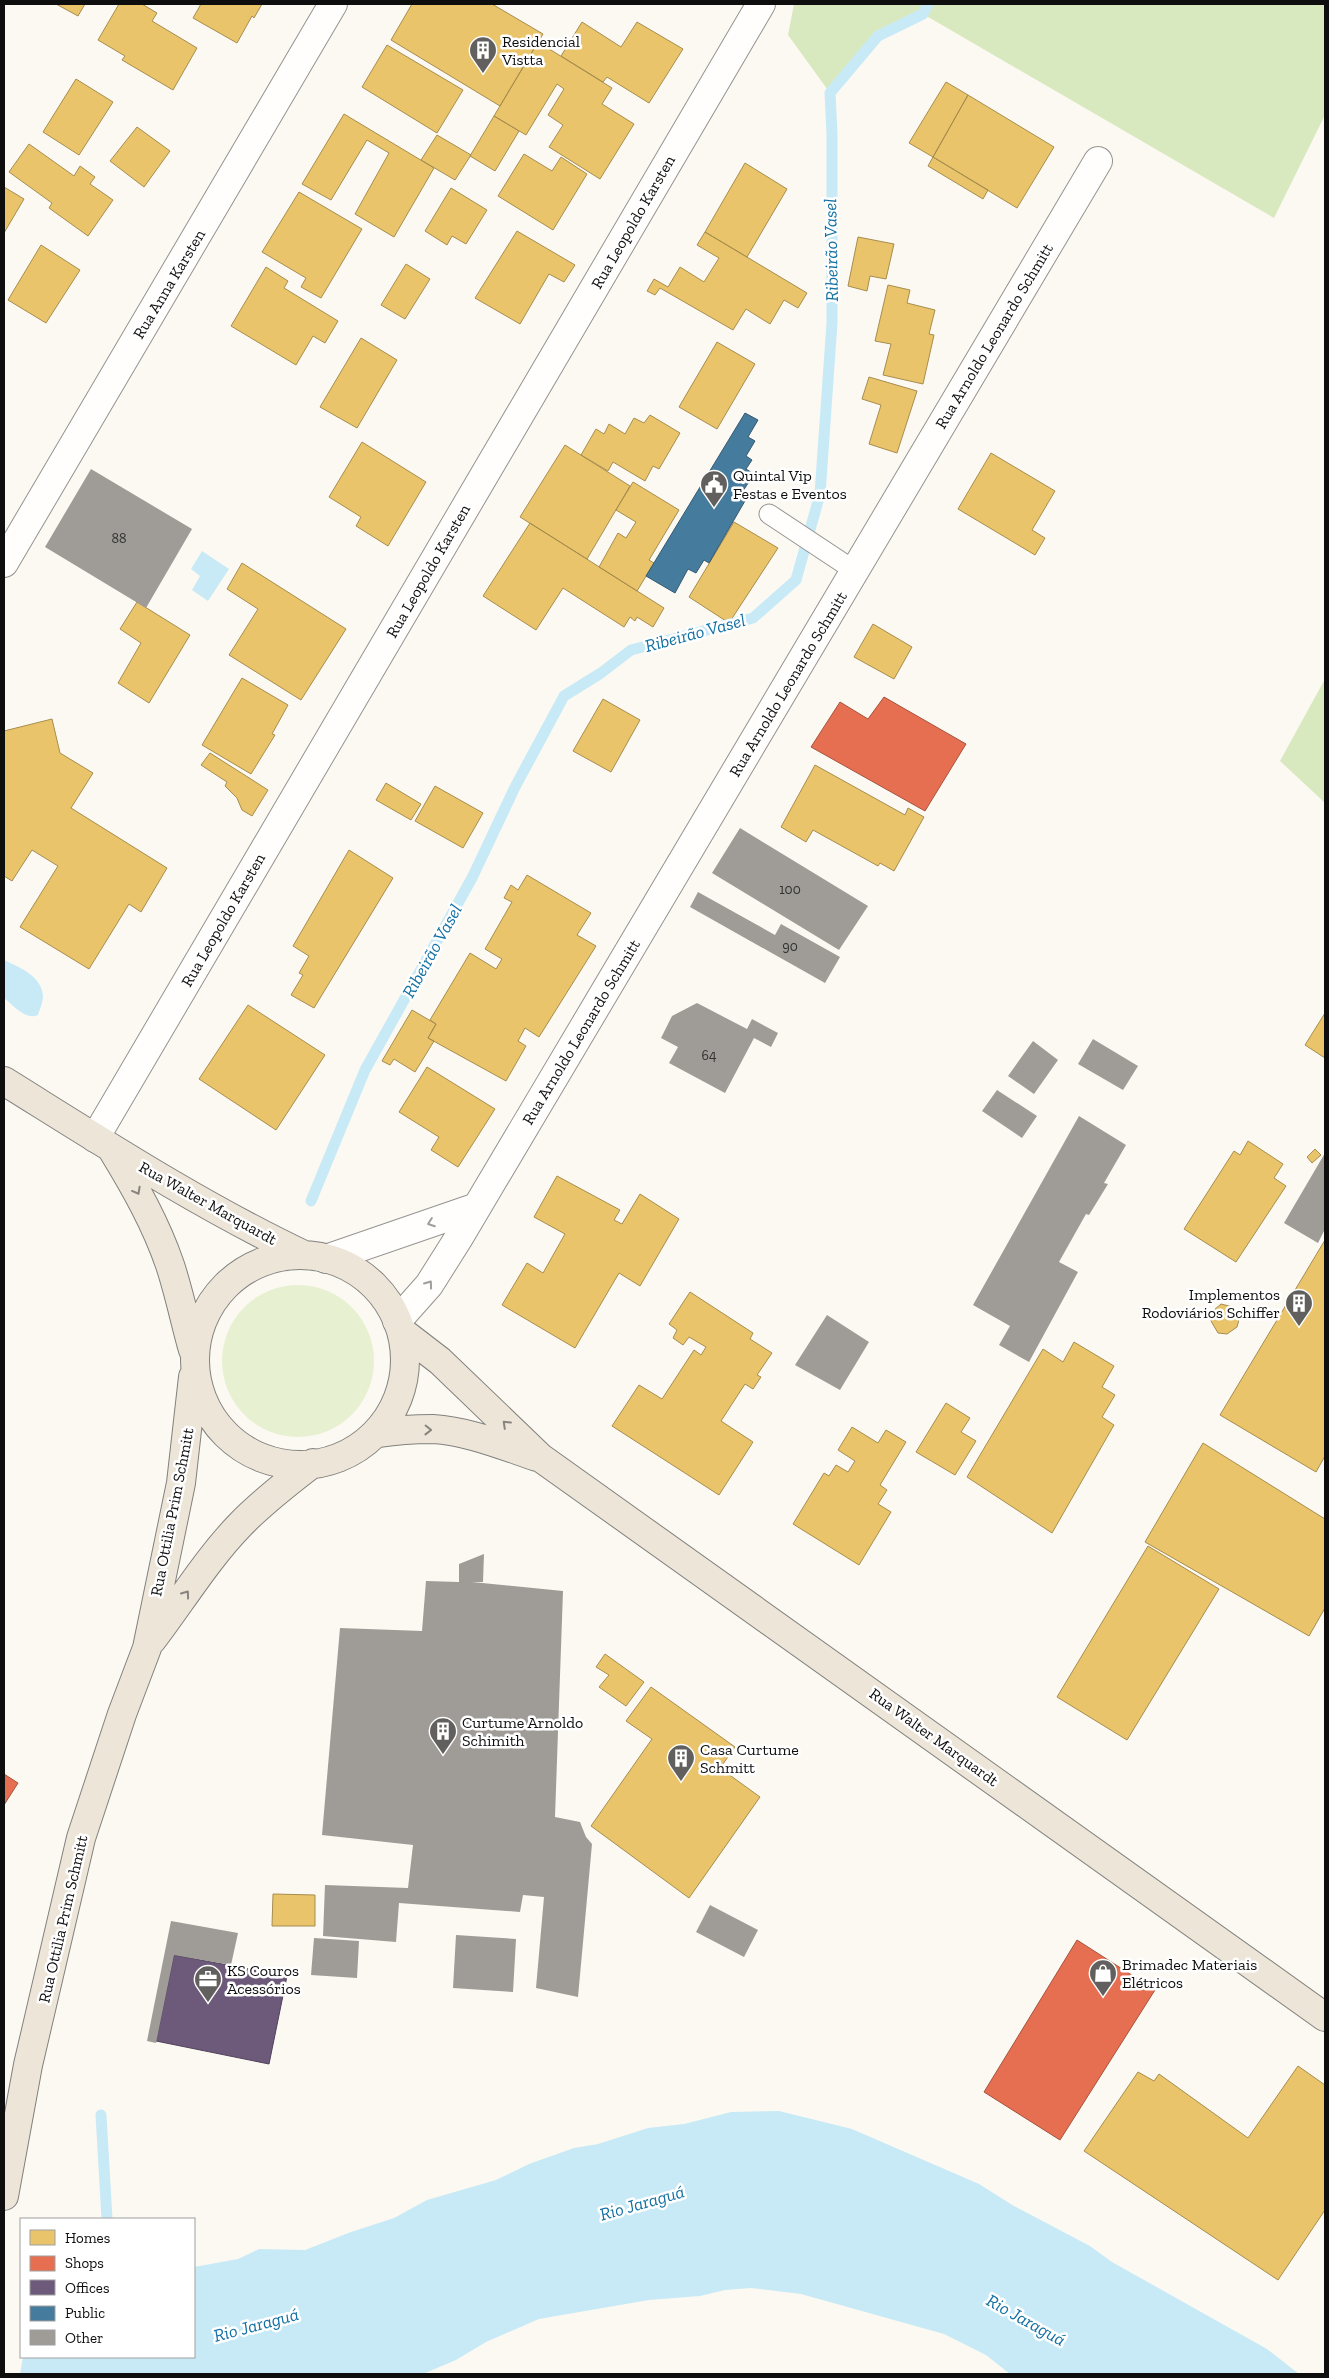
<svg xmlns="http://www.w3.org/2000/svg" width="1329" height="2378" viewBox="0 0 1329 2378" font-family="'Zilla Slab',serif">
<style>
.green{fill:#e7f1d2}
.forest{fill:#d9e9bf}
.water{fill:#c8eaf6}
.pier{fill:#fcf9f2}
.homes{fill:#e9c46a;stroke:#a78d4e}
.shops{fill:#e76f51;stroke:#a6523d}
.offices{fill:#6d597a;stroke:#50425a}
.public{fill:#457b9d;stroke:#345a72}
.lines{fill:none;stroke-linecap:round;stroke-linejoin:round}
.stream{stroke:#c8eaf6;stroke-width:11}
.building{fill:#9f9c98}
.lane-casing{stroke:#959491;stroke-width:21}
.street-casing{stroke:#959491;stroke-width:30}
.primary-casing{stroke:#82817e;stroke-width:30}
.lane{stroke:#fffefd;stroke-width:19}
.street{stroke:#fffefd;stroke-width:28}
.primary{stroke:#ece5d8;stroke-width:28}
.oneway{stroke:#88847d}
.oneway2{stroke:#9f9e9d}
.labels{text-anchor:middle;dominant-baseline:central;stroke-width:5;stroke-linejoin:round;paint-order:stroke}
.number-label{font-size:14px;fill:#323230}
.poi-label{font-size:16px;fill:#0e0e0e;stroke:#fff;text-anchor:start}
.street-label{font-size:16px;fill:#0e0e0e;stroke:#fff}
.water-label{font-size:18px;font-style:italic;fill:#1471a3;stroke:#fff}
</style>
<rect width="100%" height="100%" fill="#fcf9f2"/>
<!-- green -->
<path class="green" d="M222 1361a76 76 0 1 1 152 0a76 76 0 1 1-152 0Z"/>
<!-- forest -->
<path class="forest" d="M 794,4 L 1325,4 L 1325,115 L 1274,218 L 923,14 L 878,36 L 830,93 L 788,35 Z
M 1325,679 L 1325,803 L 1280,761 Z"/>
<!-- water -->
<path class="water" d="M 202,551 L 229,569 L 208,601 L 192,590 L 200,576 L 191,569 Z
M 4,960 C 19,967 42,976 43,996 C 43,1002 40,1009 38,1015 C 26,1021 13,1005 4,998 Z
M 779,2111 L 852,2129 L 979,2184 L 1014,2206 L 1090,2246 L 1112,2262 L 1267,2349 L 1299,2374 L 1010,2374 L 986,2355 L 944,2334 L 801,2294 L 751,2288 L 725,2290 L 700,2296 L 649,2300 L 539,2319 L 486,2342 L 456,2360 L 423,2374 L 4,2374 L 4,2283 L 21,2357 L 194,2357 L 194,2267 L 238,2259 L 259,2249 L 305,2250 L 351,2232 L 394,2218 L 427,2200 L 496,2180 L 529,2164 L 574,2148 L 598,2144 L 648,2128 L 684,2124 L 731,2112 Z"/>
<!-- pier -->
<path class="pier" d="M 4,2281 L 21,2281 L 21,2357 L 23,2357 L 20,2374 L 4,2374 Z"/>
<!-- homes -->
<path class="homes" d="M 56,4 L 85,4 L 78,16 Z
M 119,4 L 142,4 L 157,13 L 152,21 L 197,48 L 173,90 L 122,60 L 125,56 L 98,40 Z
M 201,4 L 262,4 L 254,18 L 252,16 L 237,43 L 193,18 Z
M 412,4 L 492,4 L 543,34 L 500,106 L 391,40 Z
M 582,22 L 621,47 L 637,22 L 683,49 L 649,103 L 607,77 L 603,82 L 561,56 Z
M 538,42 L 612,88 L 602,104 L 634,124 L 600,179 L 549,147 L 563,125 L 548,115 L 564,89 L 557,84 L 526,135 L 494,116 Z
M 387,45 L 463,90 L 437,133 L 362,87 Z
M 76,79 L 113,102 L 79,155 L 43,132 Z
M 946,82 L 968,95 L 933,157 L 909,143 Z
M 968,95 L 1054,147 L 1017,208 L 933,157 Z
M 344,114 L 434,168 L 394,237 L 355,214 L 389,153 L 367,140 L 331,200 L 302,184 Z
M 494,116 L 519,131 L 495,171 L 470,156 Z
M 137,127 L 170,151 L 144,187 L 110,161 Z
M 437,135 L 471,155 L 455,180 L 421,160 Z
M 29,144 L 74,176 L 80,166 L 95,177 L 90,184 L 113,200 L 88,236 L 49,208 L 52,203 L 9,172 Z
M 524,154 L 552,171 L 561,157 L 587,174 L 553,230 L 498,196 Z
M 933,157 L 988,190 L 983,199 L 928,166 Z
M 745,163 L 787,189 L 747,257 L 705,232 Z
M 4,187 L 24,199 L 4,233 Z
M 451,188 L 487,210 L 466,244 L 452,236 L 447,245 L 425,231 Z
M 299,192 L 362,229 L 321,298 L 301,287 L 306,278 L 262,252 Z
M 517,231 L 575,265 L 564,282 L 549,274 L 520,324 L 475,298 Z
M 705,232 L 807,293 L 798,308 L 784,300 L 770,324 L 746,309 L 733,330 L 660,288 L 655,295 L 647,291 L 654,279 L 668,287 L 680,267 L 704,282 L 719,258 L 697,245 Z
M 858,237 L 894,244 L 886,279 L 870,276 L 867,291 L 848,286 Z
M 41,245 L 80,270 L 46,323 L 8,300 Z
M 406,264 L 430,279 L 405,319 L 381,305 Z
M 266,267 L 288,281 L 284,288 L 338,321 L 325,343 L 313,336 L 296,365 L 231,326 Z
M 888,285 L 910,290 L 907,303 L 935,310 L 929,334 L 934,335 L 923,384 L 883,375 L 891,344 L 875,341 Z
M 361,338 L 397,360 L 357,428 L 320,407 Z
M 717,342 L 755,364 L 717,429 L 679,407 Z
M 869,377 L 917,391 L 897,453 L 869,444 L 881,405 L 862,399 Z
M 650,415 L 680,433 L 659,469 L 653,466 L 645,481 L 613,462 L 608,471 L 581,455 L 596,429 L 604,434 L 609,424 L 625,434 L 634,418 L 644,423 Z
M 362,442 L 426,482 L 388,546 L 356,526 L 361,517 L 329,497 Z
M 565,445 L 630,486 L 587,559 L 520,517 Z
M 991,453 L 1055,491 L 1032,530 L 1045,538 L 1035,555 L 958,509 Z
M 633,482 L 679,510 L 649,560 L 654,563 L 637,591 L 599,567 L 618,533 L 626,538 L 636,522 L 616,510 Z
M 734,522 L 778,548 L 729,623 L 689,597 Z
M 530,523 L 664,608 L 653,627 L 637,617 L 635,621 L 630,617 L 624,627 L 563,588 L 536,630 L 483,596 Z
M 242,563 L 346,629 L 301,700 L 229,655 L 258,609 L 227,589 Z
M 137,602 L 190,635 L 149,703 L 118,683 L 141,643 L 120,629 Z
M 873,624 L 912,647 L 894,679 L 854,657 Z
M 242,678 L 288,705 L 272,734 L 275,735 L 251,774 L 202,745 Z
M 603,699 L 640,720 L 611,772 L 573,751 Z
M 52,719 L 60,753 L 93,773 L 71,808 L 167,868 L 141,912 L 129,904 L 89,969 L 20,927 L 58,866 L 32,850 L 12,881 L 4,876 L 4,731 Z
M 210,753 L 268,790 L 252,816 L 242,810 L 237,798 L 225,786 L 227,782 L 201,765 Z
M 815,765 L 905,815 L 908,808 L 924,817 L 894,871 L 880,863 L 878,866 L 813,830 L 806,842 L 781,827 Z
M 386,783 L 421,804 L 411,820 L 376,800 Z
M 435,786 L 483,813 L 463,848 L 415,821 Z
M 349,850 L 393,878 L 314,1008 L 291,995 L 303,975 L 299,973 L 309,956 L 293,946 Z
M 527,875 L 591,913 L 577,935 L 596,946 L 539,1037 L 525,1028 L 518,1041 L 526,1046 L 506,1081 L 428,1038 L 436,1024 L 430,1020 L 470,953 L 496,969 L 502,959 L 485,949 L 512,902 L 504,898 L 511,885 L 518,890 Z
M 248,1005 L 325,1055 L 276,1130 L 199,1079 Z
M 412,1010 L 436,1024 L 428,1038 L 434,1041 L 415,1072 L 394,1059 L 390,1065 L 382,1061 Z
M 1325,1013 L 1325,1058 L 1305,1045 Z
M 427,1067 L 495,1109 L 458,1167 L 431,1150 L 439,1137 L 399,1112 Z
M 1248,1141 L 1283,1164 L 1274,1178 L 1286,1186 L 1236,1262 L 1184,1229 L 1234,1151 L 1240,1155 Z
M 1315,1149 L 1321,1155 L 1312,1163 L 1307,1157 Z
M 557,1176 L 620,1210 L 614,1220 L 622,1224 L 640,1194 L 679,1219 L 640,1286 L 619,1273 L 575,1348 L 502,1305 L 527,1263 L 543,1273 L 565,1234 L 534,1217 Z
M 1325,1240 L 1325,1456 L 1316,1472 L 1220,1415 Z
M 690,1292 L 753,1333 L 750,1339 L 772,1353 L 757,1375 L 761,1377 L 753,1389 L 745,1384 L 721,1421 L 753,1442 L 719,1495 L 612,1426 L 639,1385 L 662,1399 L 694,1350 L 701,1355 L 706,1347 L 689,1337 L 683,1345 L 673,1338 L 677,1330 L 669,1324 Z
M 1221,1304 L 1233,1307 L 1240,1316 L 1237,1327 L 1227,1334 L 1218,1333 L 1211,1321 L 1214,1310 Z
M 1074,1342 L 1114,1366 L 1102,1387 L 1115,1395 L 1102,1417 L 1114,1425 L 1052,1533 L 967,1477 L 1043,1349 L 1063,1362 Z
M 946,1403 L 970,1418 L 961,1432 L 976,1441 L 955,1475 L 916,1452 Z
M 852,1427 L 878,1443 L 886,1430 L 906,1442 L 880,1485 L 887,1490 L 878,1504 L 891,1512 L 859,1565 L 793,1524 L 824,1473 L 829,1476 L 836,1465 L 848,1472 L 855,1461 L 838,1450 Z
M 1203,1443 L 1325,1519 L 1325,1608 L 1309,1636 L 1145,1542 Z
M 1148,1546 L 1219,1589 L 1127,1740 L 1057,1697 Z
M 605,1654 L 644,1682 L 626,1706 L 599,1687 L 609,1675 L 596,1667 Z
M 651,1687 L 735,1747 L 720,1768 L 760,1797 L 689,1898 L 591,1826 L 652,1739 L 626,1721 Z
M 273,1894 L 315,1895 L 315,1926 L 272,1926 Z
M 1298,2066 L 1325,2085 L 1325,2210 L 1278,2280 L 1084,2151 L 1138,2072 L 1154,2081 L 1159,2074 L 1248,2138 Z"/>
<!-- shops -->
<path class="shops" d="M 884,697 L 966,744 L 925,811 L 811,747 L 840,702 L 868,719 Z
M 4,1774 L 18,1783 L 4,1805 Z
M 1077,1940 L 1155,1990 L 1060,2140 L 984,2092 Z"/>
<!-- offices -->
<path class="offices" d="M 174,1955 L 287,1976 L 269,2064 L 156,2041 Z"/>
<!-- public -->
<path class="public" d="M 745,413 L 758,420 L 748,437 L 755,441 L 746,456 L 752,460 L 746,469 L 754,474 L 743,491 L 749,494 L 709,563 L 704,560 L 696,573 L 688,569 L 675,593 L 646,576 Z"/>
<g class="lines">
<!-- stream -->
<path class="stream" d="M 311,1201 L 365,1070 L 472,878 L 515,787 L 564,696 L 601,673 L 631,650 L 753,618 L 796,580 L 820,494 L 832,323 L 832,134 L 830,93 L 878,36 L 923,14 L 928,4
M 101,2115 L 107,2219"/>
</g>
<!-- building -->
<path class="building" d="M 91,469 L 192,529 L 146,608 L 45,547 Z
M 740,828 L 868,906 L 839,950 L 712,873 Z
M 698,892 L 775,935 L 781,924 L 840,957 L 825,983 L 690,907 Z
M 697,1003 L 747,1029 L 752,1019 L 778,1033 L 771,1047 L 754,1038 L 725,1093 L 669,1063 L 678,1047 L 661,1038 L 672,1016 Z
M 1093,1039 L 1138,1066 L 1123,1090 L 1078,1064 Z
M 1033,1041 L 1058,1060 L 1034,1094 L 1008,1076 Z
M 997,1090 L 1037,1116 L 1022,1138 L 982,1111 Z
M 1079,1116 L 1126,1145 L 1104,1183 L 1108,1184 L 1089,1215 L 1086,1214 L 1059,1262 L 1078,1272 L 1029,1362 L 999,1345 L 1010,1326 L 973,1305 Z
M 1325,1153 L 1325,1229 L 1318,1243 L 1284,1223 Z
M 827,1315 L 869,1342 L 840,1390 L 795,1365 Z
M 484,1554 L 483,1582 L 472,1582 L 563,1591 L 555,1817 L 580,1822 L 586,1837 L 592,1844 L 578,1997 L 536,1988 L 544,1897 L 523,1895 L 520,1912 L 399,1903 L 396,1942 L 323,1936 L 325,1885 L 408,1888 L 413,1845 L 322,1835 L 340,1628 L 422,1631 L 426,1581 L 459,1582 L 459,1564 Z
M 710,1905 L 758,1930 L 744,1957 L 696,1932 Z
M 171,1921 L 238,1933 L 231,1965 L 174,1955 L 156,2043 L 147,2041 Z
M 456,1935 L 516,1939 L 513,1992 L 453,1988 Z
M 314,1938 L 359,1941 L 357,1978 L 311,1975 Z"/>
<g class="lines">
<!-- lane casing -->
<g class="lane-casing">
<path id="lane" d="M 769,514 L 855,571"/>
</g>
<!-- street casing -->
<g class="street-casing">
<path id="street" d="M 4,563 L 333,4
M 95,1138 L 761,4
M 326,1259 L 477,1207
M 397,1321 L 429,1285 L 458,1239 L 1098,161"/>
</g>
<!-- primary casing -->
<g class="primary-casing">
<path id="primary" d="M 4,1081 C 102,1142 199,1205 304,1255
M 113,1151 C 135,1187 156,1224 170,1265 C 179,1292 185,1322 193,1350
M195 1360a105 105 0 1 1 210 0a105 105 0 1 1-210 0Z
M 401,1331 L 440,1361 L 541,1458 L 1325,2017
M 379,1433 C 397,1430 415,1429 433,1429 C 468,1431 504,1446 537,1457
M 152,1640 C 181,1602 207,1559 240,1525 C 262,1502 288,1482 313,1463
M 4,2196 L 28,2065 L 81,1838 L 122,1714 L 147,1648 L 181,1483 L 193,1377"/>
</g>
<!-- lane -->
<use href="#lane" class="lane"/>
<!-- street -->
<use href="#street" class="street"/>
<!-- primary -->
<use href="#primary" class="primary"/>
</g>
<!-- one-way arrows -->
<defs><path id="oneway-chevron" d="M-2-3.5L2.5 0L-2 3.5" fill="none" stroke-width="1.6" stroke-linecap="round" stroke-linejoin="round" transform="scale(1.25)"/></defs>
<g class="oneway">
<use href="#oneway-chevron" transform="translate(137 1191) rotate(61)"/>
<use href="#oneway-chevron" transform="translate(506 1424) rotate(-136)"/>
<use href="#oneway-chevron" transform="translate(428 1430) rotate(1)"/>
<use href="#oneway-chevron" transform="translate(186 1594) rotate(-54)"/>
</g>
<g class="oneway2">
<use href="#oneway-chevron" transform="translate(431 1223) rotate(160)"/>
<use href="#oneway-chevron" transform="translate(429 1284) rotate(-54)"/>
</g>
<!-- icons -->
<defs>
<g id="building-pin" transform="scale(1.4375)"><path d="M0 17L-7.5 6A9.5 9.5 0 1 1 7.5 6Z" fill="#61605e" stroke="#fff"/><path d="M-4-6H4V6H1V3H-1V6H-4ZM-2.5-4.3h1.7v1.8h-1.7ZM.8-4.3h1.7v1.8H.8ZM-2.5-1h1.7V.8h-1.7ZM.8-1h1.7V.8H.8Z" fill="#fff"/></g>
<g id="civic-pin" transform="scale(1.4375)"><path d="M0 17L-7.5 6A9.5 9.5 0 1 1 7.5 6Z" fill="#61605e" stroke="#fff"/><path d="M-.6-6.5H3V-4.5H.6V-3L4-1V1h2V6H-6V1h2V-1L-.6-3ZM-1.2 2.5V6h2.4V2.5Z" fill="#fff"/></g>
<g id="shop-pin" transform="scale(1.4375)"><path d="M0 17L-7.5 6A9.5 9.5 0 1 1 7.5 6Z" fill="#61605e" stroke="#fff"/><path d="M-5-2.5h2.3a2.7 3.5 0 0 1 5.4 0H5L5.5 6h-11ZM-1.5-2.5h3a1.5 2.3 0 0 0-3 0Z" fill="#fff"/></g>
<g id="office-pin" transform="scale(1.4375)"><path d="M0 17L-7.5 6A9.5 9.5 0 1 1 7.5 6Z" fill="#61605e" stroke="#fff"/><path d="M-6-3h4V-5.5h4V-3h4V5H-6ZM-1-4.5V-3h2v-1.5ZM-6 0V1H6V0Z" fill="#fff"/></g>
</defs>
<g fill-rule="evenodd">
<use href="#building-pin" x="483" y="50"/>
<use href="#civic-pin" x="714" y="484"/>
<use href="#building-pin" x="1299" y="1303"/>
<use href="#building-pin" x="443" y="1731"/>
<use href="#building-pin" x="681" y="1758"/>
<use href="#shop-pin" x="1103" y="1973"/>
<use href="#office-pin" x="208" y="1979"/>
</g>
<g class="labels">
<!-- number labels -->
<g class="number-label">
<text x="119" y="538">88</text>
<text x="790" y="889">100</text>
<text x="790" y="946">90</text>
<text x="709" y="1055">64</text>
</g>
<!-- poi labels -->
<g class="poi-label">
<text x="502" y="41">Residencial<tspan x="502" dy="18">Vistta</tspan></text>
<text x="733" y="475">Quintal Vip<tspan x="733" dy="18">Festas e Eventos</tspan></text>
<text x="1280" y="1294" text-anchor="end">Implementos<tspan x="1280" dy="18">Rodoviários Schiffer</tspan></text>
<text x="462" y="1722">Curtume Arnoldo<tspan x="462" dy="18">Schimith</tspan></text>
<text x="700" y="1749">Casa Curtume<tspan x="700" dy="18">Schmitt</tspan></text>
<text x="1122" y="1964">Brimadec Materiais<tspan x="1122" dy="18">Elétricos</tspan></text>
<text x="227" y="1970">KS Couros<tspan x="227" dy="18">Acessórios</tspan></text>
</g>
<!-- street labels -->
<g class="street-label">
<text transform="translate(633 222) rotate(-60)">Rua Leopoldo Karsten</text>
<text transform="translate(169 284) rotate(-59)">Rua Anna Karsten</text>
<text transform="translate(994 336) rotate(-59)">Rua Arnoldo Leonardo Schmitt</text>
<text transform="translate(428 571) rotate(-60)">Rua Leopoldo Karsten</text>
<text transform="translate(788 684) rotate(-59)">Rua Arnoldo Leonardo Schmitt</text>
<text transform="translate(223 920) rotate(-60)">Rua Leopoldo Karsten</text>
<text transform="translate(581 1032) rotate(-59)">Rua Arnoldo Leonardo Schmitt</text>
<text transform="translate(208 1203) rotate(29)">Rua Walter Marquardt</text>
<text transform="translate(172 1512) rotate(-79)">Rua Ottilia Prim Schmitt</text>
<text transform="translate(934 1737) rotate(36)">Rua Walter Marquardt</text>
<text transform="translate(63 1919) rotate(-77)">Rua Ottilia Prim Schmitt</text>
</g>
<!-- water labels -->
<g class="water-label">
<text transform="translate(831 250) rotate(-91)">Ribeirão Vasel</text>
<text transform="translate(695 633) rotate(-15)">Ribeirão Vasel</text>
<text transform="translate(432 951) rotate(-61)">Ribeirão Vasel</text>
<text transform="translate(642 2203) rotate(-16)">Rio Jaraguá</text>
<text transform="translate(1026 2320) rotate(29)">Rio Jaraguá</text>
<text transform="translate(256 2325) rotate(-15)">Rio Jaraguá</text>
</g>
</g>
<!-- border -->
<rect width="1329" height="2378" fill="none" stroke="#0e0e0e" stroke-width="10"/>
<!-- legend -->
<rect x="20" y="2218" width="175" height="140" fill="#ffffff" stroke="#9f9f9f"/>
<rect x="30" y="2230" width="25" height="15" fill="#e9c46a" stroke="#9f9f9f"/>
<text x="65" y="2243" font-size="15" fill="#0e0e0e">Homes</text>
<rect x="30" y="2256" width="25" height="15" fill="#e76f51" stroke="#9f9f9f"/>
<text x="65" y="2268" font-size="15" fill="#0e0e0e">Shops</text>
<rect x="30" y="2280" width="25" height="15" fill="#6d597a" stroke="#9f9f9f"/>
<text x="65" y="2293" font-size="15" fill="#0e0e0e">Offices</text>
<rect x="30" y="2306" width="25" height="15" fill="#457b9d" stroke="#9f9f9f"/>
<text x="65" y="2318" font-size="15" fill="#0e0e0e">Public</text>
<rect x="30" y="2330" width="25" height="15" fill="#9f9c98" stroke="#9f9f9f"/>
<text x="65" y="2343" font-size="15" fill="#0e0e0e">Other</text>
</svg>
